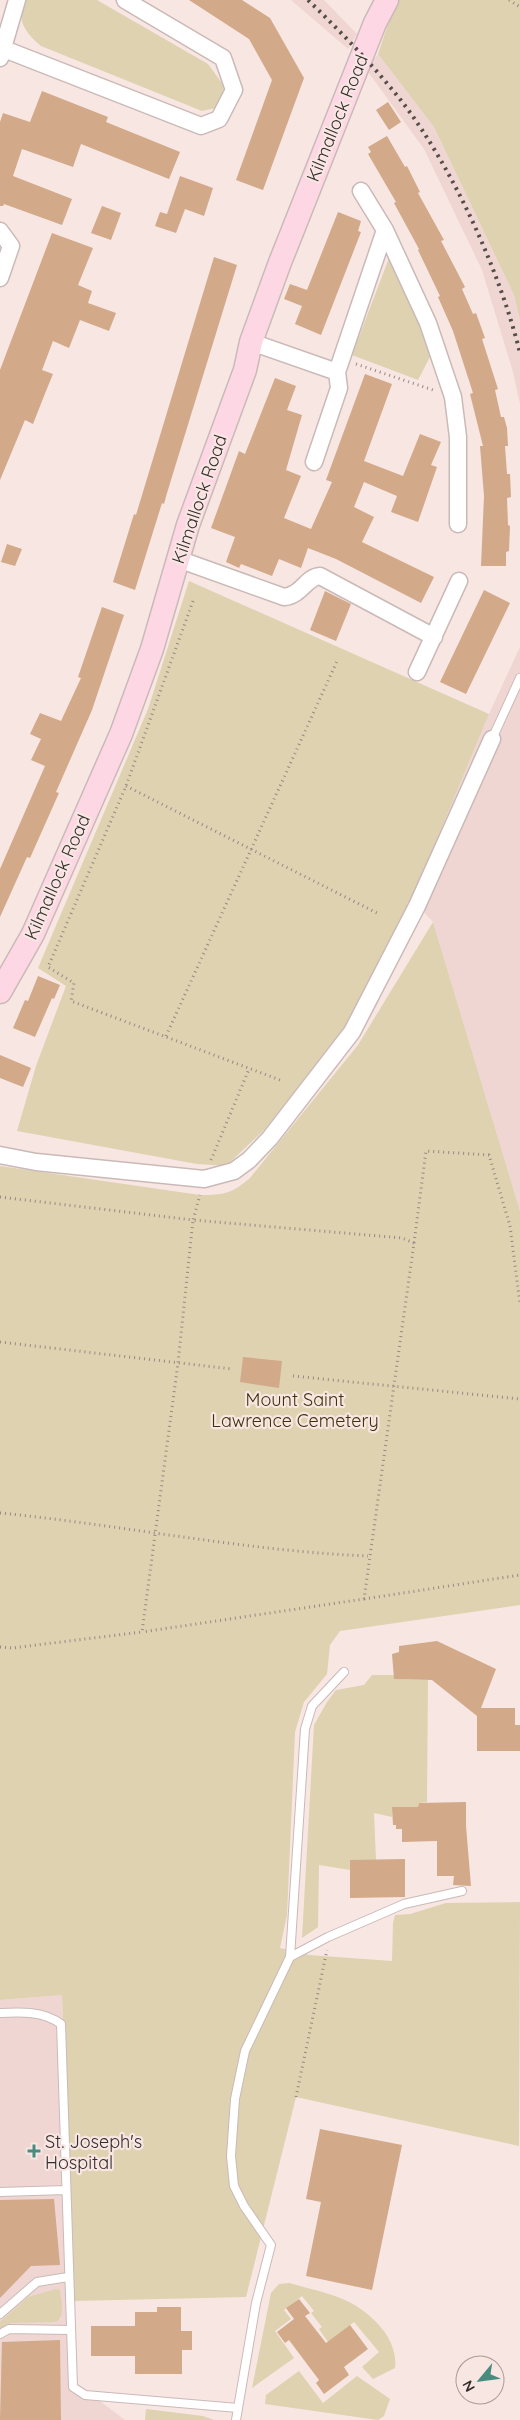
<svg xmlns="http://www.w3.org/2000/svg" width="520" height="2420" viewBox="0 0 520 2420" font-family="Quicksand,sans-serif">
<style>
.built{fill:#efd6d2}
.green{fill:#ded2b1}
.building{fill:#d2a989}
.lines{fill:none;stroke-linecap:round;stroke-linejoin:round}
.lane-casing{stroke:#cabab7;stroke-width:10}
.street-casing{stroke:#cabab7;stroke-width:19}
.secondary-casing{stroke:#cabab7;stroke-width:25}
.path{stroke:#958987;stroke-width:3;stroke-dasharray:1 4;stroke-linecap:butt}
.lane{stroke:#fff;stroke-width:8}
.street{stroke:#fff;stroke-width:16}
.secondary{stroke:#fed7e5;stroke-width:22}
.rail{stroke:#544c4a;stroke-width:4;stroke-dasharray:2.5 5;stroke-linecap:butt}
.poi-dot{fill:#488c80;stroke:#f8e6e3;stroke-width:2}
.labels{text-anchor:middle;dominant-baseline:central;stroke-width:4.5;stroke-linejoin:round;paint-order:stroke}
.street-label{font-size:18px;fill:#322c2b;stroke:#f8e6e3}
.park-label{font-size:18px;fill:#3f320b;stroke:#f8e6e3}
.poi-label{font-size:18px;fill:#322c2b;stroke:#f8e6e3;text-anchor:start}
</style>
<rect width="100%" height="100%" fill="#f8e6e3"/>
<!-- built -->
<path class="built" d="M 291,0 L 324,0 L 357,34 L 348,49 Z
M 378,54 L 434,127 L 514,295 L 520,320 L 520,404 L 513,372 L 482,270 L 424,149 L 366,69 Z
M 520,647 L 520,1211 L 433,922 L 412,899 L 489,714 Z
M 62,1995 L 76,2383 L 125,2420 L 0,2420 L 0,2000 Z"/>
<!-- green -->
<path class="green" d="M 25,0 L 97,0 L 208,64 L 224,86 L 220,107 L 202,111 L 41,46 C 26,33 15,20 25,0 Z
M 396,0 L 520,0 L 520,320 L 514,295 L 434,127 L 378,54 Z
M 389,258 L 404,284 L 431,355 L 418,380 L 352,355 Z
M 189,581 L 489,714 L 412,899 L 344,1028 L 265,1129 L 226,1166 L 197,1164 L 17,1131 L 36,1066 L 66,986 L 38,968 L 148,709 Z
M 433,922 L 520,1211 L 520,1605 L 340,1631 L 330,1645 L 327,1674 L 304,1702 L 295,1732 L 287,1915 L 280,1948 L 309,1955 L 392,1961 L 393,1923 L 395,1915 L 410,1914 L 446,1903 L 520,1902 L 519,2146 L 296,2097 L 246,2297 L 74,2301 L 62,1995 L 0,2000 L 0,1166 L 200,1195 C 224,1195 231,1194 250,1178 L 358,1045 Z
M 372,1675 L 394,1675 L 395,1679 L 428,1680 L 427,1802 L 419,1803 L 418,1807 L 393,1807 L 392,1817 L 374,1813 L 376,1860 L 350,1860 L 350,1870 L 319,1865 L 318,1927 L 302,1938 L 314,1725 L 327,1702 L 336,1690 L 364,1685 Z
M 289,2283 C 328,2294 357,2297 384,2331 C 391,2341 397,2355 395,2368 L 373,2379 L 362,2367 L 379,2352 L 354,2322 L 328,2342 L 319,2329 L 322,2327 L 311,2313 L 314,2311 L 302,2296 L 284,2310 L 291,2319 L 275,2331 L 294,2358 L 252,2388 L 271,2293 L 279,2284 Z
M 56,2289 L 60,2290 C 61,2301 66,2315 56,2322 L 11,2323 L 0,2329 L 0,2322 L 28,2297 Z
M 299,2371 L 323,2403 L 357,2376 L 390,2399 L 384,2416 L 378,2420 L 265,2404 L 266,2395 Z
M 146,2409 L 203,2416 L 214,2420 L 145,2420 Z"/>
<!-- building -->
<path class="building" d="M 189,0 L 242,0 L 270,18 L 304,78 L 263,190 L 236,180 L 272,80 L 249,39 Z
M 42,91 L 108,117 L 106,122 L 180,152 L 169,179 L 81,144 L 73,167 L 22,149 L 13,176 L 72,199 L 62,225 L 4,204 L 3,206 L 0,206 L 0,122 L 3,113 L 30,122 Z
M 388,102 L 401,122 L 389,130 L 376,110 Z
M 387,136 L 405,167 L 407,166 L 420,192 L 418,193 L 444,240 L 441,241 L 465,287 L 462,289 L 473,314 L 476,313 L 485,338 L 482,339 L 498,389 L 495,390 L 501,417 L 504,417 L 507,428 L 508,446 L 505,446 L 507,474 L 510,474 L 511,497 L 507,498 L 508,525 L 510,526 L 509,551 L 506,552 L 506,566 L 481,566 L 484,496 L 480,446 L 483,446 L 470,394 L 473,393 L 453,331 L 438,297 L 440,296 L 418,250 L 419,249 L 394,203 L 396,202 L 368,154 L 371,152 L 368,147 Z
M 180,176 L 213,188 L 204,216 L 185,209 L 176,233 L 155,226 L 160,212 L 167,214 Z
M 102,206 L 121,213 L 111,240 L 91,233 Z
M 338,212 L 361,221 L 358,231 L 361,232 L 321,335 L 295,324 L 302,306 L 284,299 L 290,284 L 307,290 Z
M 52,233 L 93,248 L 78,285 L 92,291 L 88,303 L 116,313 L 109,331 L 80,320 L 69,348 L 53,341 L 42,370 L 53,374 L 46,391 L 33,424 L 25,420 L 0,480 L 0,370 Z
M 214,257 L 237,265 L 167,493 L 164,504 L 162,503 L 135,590 L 113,582 L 134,514 L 136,515 Z
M 365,374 L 392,384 L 364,461 L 403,476 L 420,434 L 441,442 L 431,465 L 437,467 L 418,522 L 391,512 L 397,496 L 364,482 L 354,507 L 374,517 L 362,542 L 434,577 L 421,603 L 336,559 L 308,548 L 301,568 L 279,559 L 272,576 L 241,564 L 239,568 L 226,562 L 235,537 L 211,528 L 239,451 L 245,454 L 275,378 L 296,386 L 287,410 L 302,415 L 286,470 L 301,476 L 284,518 L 311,529 L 332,482 L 326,480 Z
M 7,544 L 22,549 L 15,566 L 1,562 Z
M 484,590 L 510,603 L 466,694 L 440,682 Z
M 325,591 L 351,604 L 336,641 L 310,630 Z
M 102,607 L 124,615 L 92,710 L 56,792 L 59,793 L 30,858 L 27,857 L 0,917 L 0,869 L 45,766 L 31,760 L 41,739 L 30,734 L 40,713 L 61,721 L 81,678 L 78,677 Z
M 38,976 L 60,985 L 54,999 L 52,998 L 35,1037 L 13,1028 L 25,1000 L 28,1001 Z
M 0,1055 L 31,1068 L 23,1087 L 0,1078 Z
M 243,1357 L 282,1361 L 279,1388 L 240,1382 Z
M 437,1641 L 496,1669 L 481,1708 L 515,1708 L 515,1725 L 520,1725 L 520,1751 L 477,1751 L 477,1716 L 432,1680 L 394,1679 L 392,1654 L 399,1652 L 399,1646 Z
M 466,1802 L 466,1826 L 471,1886 L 453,1885 L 454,1876 L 437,1876 L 437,1841 L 402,1842 L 402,1829 L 396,1829 L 396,1825 L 393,1825 L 392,1807 L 418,1807 L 419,1803 Z
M 405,1859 L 405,1897 L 350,1898 L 350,1860 Z
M 320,2129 L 402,2145 L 372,2290 L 306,2276 L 321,2202 L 306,2199 Z
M 54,2199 L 60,2265 L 31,2266 L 0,2298 L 0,2200 Z
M 299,2299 L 310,2313 L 305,2316 L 326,2343 L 350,2325 L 368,2349 L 344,2367 L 349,2375 L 324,2394 L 316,2383 L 319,2380 L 289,2340 L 285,2343 L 277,2332 L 294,2319 L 286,2308 Z
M 157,2307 L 181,2307 L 181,2331 L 192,2331 L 192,2350 L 182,2350 L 182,2374 L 135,2374 L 135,2356 L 91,2356 L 91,2326 L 135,2326 L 135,2312 L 157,2312 Z
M 60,2340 L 61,2420 L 0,2420 L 2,2342 Z"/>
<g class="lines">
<!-- lane casing -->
<g class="lane-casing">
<path id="lane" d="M 492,739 L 520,678
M 290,1957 L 328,1937 L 404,1904 L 462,1891
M 0,2013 C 22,2012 43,2011 61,2024 L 73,2387 L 85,2395 L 238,2408
M 0,2192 L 66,2190
M 0,2314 L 37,2282 L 68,2277
M 0,2334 L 9,2329 L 70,2330
M 236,2420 L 256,2303 L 271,2245 L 244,2206 L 234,2186 L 231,2156 L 235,2099 L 245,2051 L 290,1957 L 305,1729 L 312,1706 L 344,1672"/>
</g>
<!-- street casing -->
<g class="street-casing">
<path id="street" d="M 4,49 L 201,126 L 219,119 L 234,90 L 223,58 L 125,0
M 0,58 L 17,0
M 385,230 L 428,323 L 453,397 L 458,437 L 458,524
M 0,231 L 11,246 L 0,278
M 251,342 L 337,372
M 314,462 L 339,388 L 337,372 L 385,230 L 361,191
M 178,559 L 284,597 C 302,595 306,577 320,576 L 434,637
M 417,672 L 459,581
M 0,1155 L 36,1162 L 204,1179 L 234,1171 L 249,1160 L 270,1138 L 352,1032 L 417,906 L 492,739"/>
</g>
<!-- secondary casing -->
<g class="secondary-casing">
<path id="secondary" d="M 0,992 L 33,934 L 121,734 L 152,649 L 188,525 L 245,370 L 251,342 L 279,265 L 375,23 L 387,0"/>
</g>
<!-- path -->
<path class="path" d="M 509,0 L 520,7
M 356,364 L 433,390
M 193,601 L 126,786 L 48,967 L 74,983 L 71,1001 L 280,1080
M 126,786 L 379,914
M 166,1036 L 338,659
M 211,1160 L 249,1069
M 0,1197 L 193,1220 L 200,1195
M 414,1243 L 426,1151 L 489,1155 L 510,1226 L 520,1304
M 0,1342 L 232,1369
M 293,1376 L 520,1399
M 0,1513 C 123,1525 245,1551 368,1556
M 364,1599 L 520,1575
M 0,1647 L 12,1648 L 142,1632 L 178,1363 L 193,1220 L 402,1238 L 414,1243 L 364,1599 L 142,1632
M 296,2097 L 327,1950"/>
<!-- lane -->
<use href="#lane" class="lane"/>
<!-- street -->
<use href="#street" class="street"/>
<!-- secondary -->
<use href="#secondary" class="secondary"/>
<!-- rail -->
<path class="rail" d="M 308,0 C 342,33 374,66 403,103 C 454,170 500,272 520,353"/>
</g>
<!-- markers -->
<path class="poi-dot" d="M31.5 2143.5h5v5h5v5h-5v5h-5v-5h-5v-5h5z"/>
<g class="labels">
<!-- street labels -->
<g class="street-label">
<text transform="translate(337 118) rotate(-68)">Kilmallock Road</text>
<text transform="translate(199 499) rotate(-71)">Kilmallock Road</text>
<text transform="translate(57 877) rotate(-66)">Kilmallock Road</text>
</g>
<!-- park labels -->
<g class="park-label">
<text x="295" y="1399">Mount Saint<tspan x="295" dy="21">Lawrence Cemetery</tspan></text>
</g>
<!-- poi labels -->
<g class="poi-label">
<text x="45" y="2141">St. Joseph's<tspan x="45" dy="21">Hospital</tspan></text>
</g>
</g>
<!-- north arrow -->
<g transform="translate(480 2380) rotate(241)"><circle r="24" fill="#f8e6e3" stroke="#a99c99"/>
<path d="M0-4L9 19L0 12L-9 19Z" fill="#488c80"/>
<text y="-8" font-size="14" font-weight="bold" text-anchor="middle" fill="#322c2b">N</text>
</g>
</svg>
